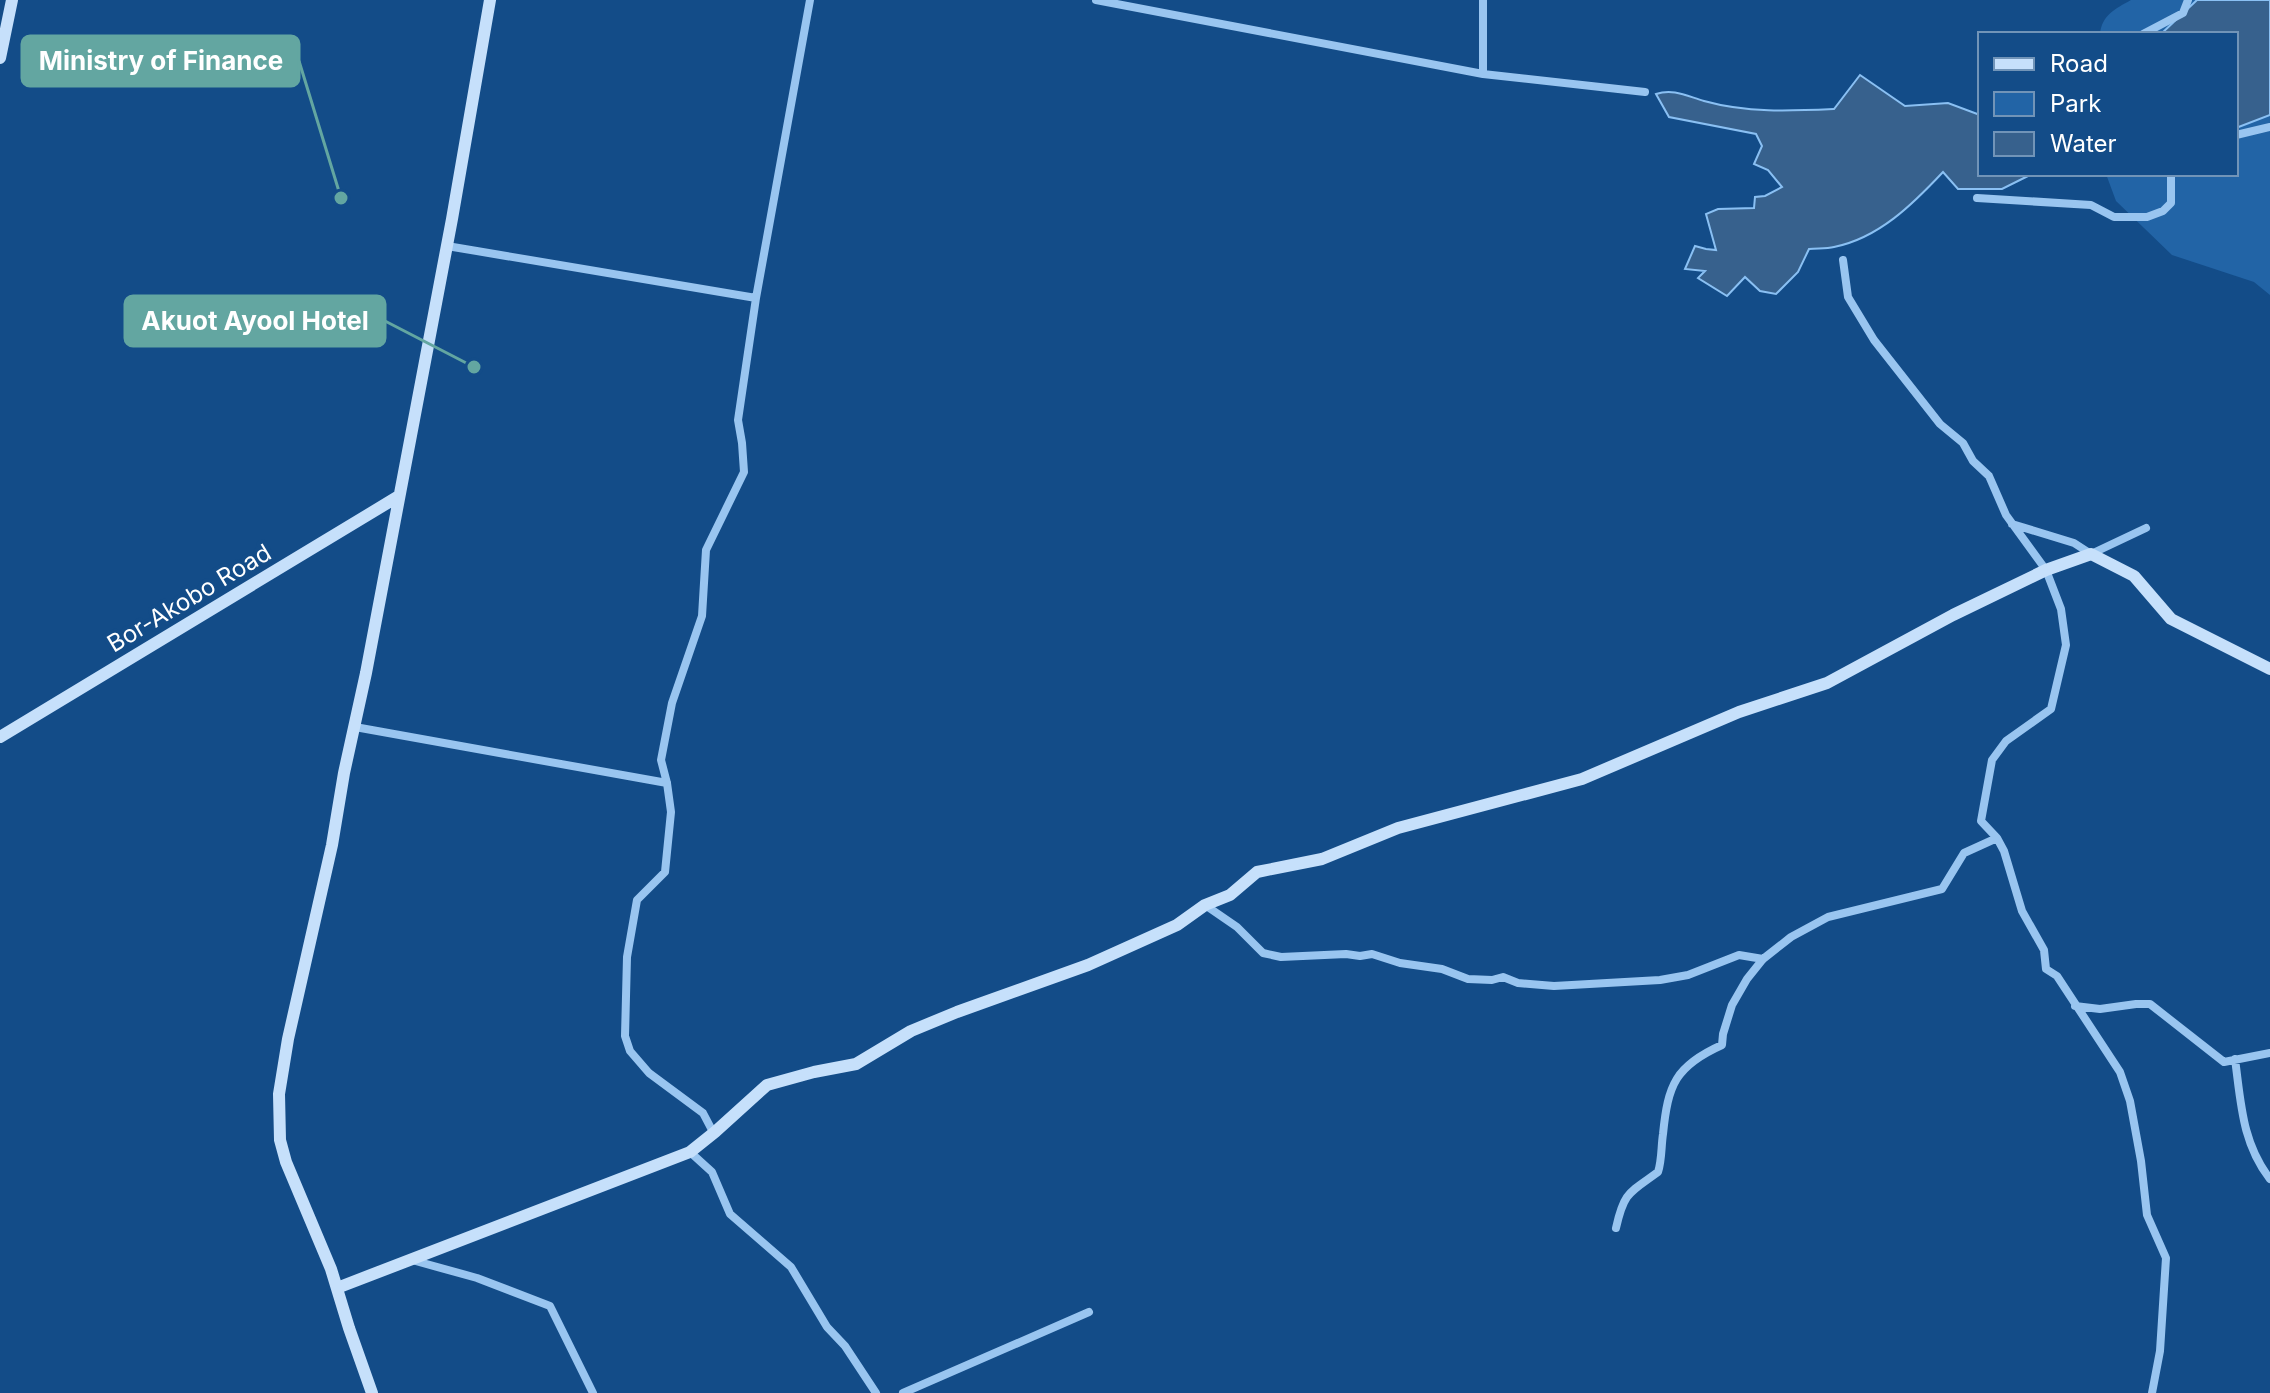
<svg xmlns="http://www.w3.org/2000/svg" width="2270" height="1393" viewBox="0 0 2270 1393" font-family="Inter,sans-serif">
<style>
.green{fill:#2264a6}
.water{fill:#37618d;stroke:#8ac0f3;stroke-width:2}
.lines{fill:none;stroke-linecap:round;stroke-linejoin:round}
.street{stroke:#99c5f0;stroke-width:8}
.secondary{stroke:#c6e0fb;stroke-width:12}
.labels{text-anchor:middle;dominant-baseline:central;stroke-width:8;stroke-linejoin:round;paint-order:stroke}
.street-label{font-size:24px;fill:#fff;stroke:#134c88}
.leader{fill:none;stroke:#63a6a1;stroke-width:3}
.callout-dot{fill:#63a6a1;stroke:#134c88;stroke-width:3}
.callout{fill:#63a6a1;stroke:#63a6a1;stroke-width:3}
.callout-label{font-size:26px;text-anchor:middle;font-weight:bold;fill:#fff}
</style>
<rect width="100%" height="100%" fill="#134c88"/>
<!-- green -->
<path class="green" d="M 2131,0 L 2197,0 L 2161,34 L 2100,34 C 2102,15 2115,9 2131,0 Z
M 2270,115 L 2270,295 L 2254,282 L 2172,255 L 2116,201 L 2106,174 L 2236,174 L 2236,128 Z"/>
<!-- water -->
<path class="water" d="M 2197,0 L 2270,0 L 2270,115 L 2236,128 L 2236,34 L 2161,34 Z
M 1860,75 L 1905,106 L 1948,103 L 1980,115 L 1980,174 L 2032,174 L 2002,189 L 1958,189 L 1943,172 C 1913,204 1879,238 1834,247 C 1826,249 1817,248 1809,249 L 1798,272 L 1776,294 L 1760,291 L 1745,277 L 1727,296 L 1698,278 L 1705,271 L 1685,269 L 1695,246 L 1706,249 L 1716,250 L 1706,214 L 1718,209 L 1754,208 L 1755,197 L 1765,196 L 1782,187 L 1768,170 L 1754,164 L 1762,146 L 1756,134 L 1669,117 L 1656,94 C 1673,88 1687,96 1704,101 C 1747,113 1790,111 1834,109 Z"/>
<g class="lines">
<!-- street -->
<path class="street" d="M 1096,0 L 1483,74 L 1645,92
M 1483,0 L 1483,74
M 2143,34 L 2183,13 L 2188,0
M 2236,135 L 2270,127
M 1977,198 L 2091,205 L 2114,217 L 2147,217 L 2163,211 L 2171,203 L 2171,174
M 447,246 L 756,298
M 1843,260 L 1848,297 L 1874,340 L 1940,424 L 1963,443 L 1973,461 L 1989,476 L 2006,515 L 2046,570 L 2061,609 L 2066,645 L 2051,709 L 2006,741 L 1992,760 L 1981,821 L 1997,838 L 2004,851 L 2022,911 L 2044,950 L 2046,969 L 2057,976 L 2120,1072 L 2130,1101 L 2141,1161 L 2147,1215 L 2166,1258 L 2160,1351 L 2152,1393
M 2012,524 L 2074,543 L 2091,554 L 2146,528
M 355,727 L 667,783
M 1205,905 L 1237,927 L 1263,953 L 1281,957 L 1346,954 L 1360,956 L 1372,954 L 1400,963 L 1442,969 L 1468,979 L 1492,980 L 1503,977 L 1518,983 L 1554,986 L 1660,980 L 1688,975 L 1739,955 L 1763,959
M 2075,1006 L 2100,1009 L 2136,1004 L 2150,1004 L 2224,1062 L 2270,1053
M 2235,1059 C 2241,1103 2242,1143 2270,1179
M 713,1132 L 703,1113 L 649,1073 L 630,1051 L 625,1036 L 627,957 L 637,900 L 665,872 L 671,812 L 667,783 L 661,760 L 672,703 L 702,616 L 706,550 L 744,472 L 742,443 L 738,420 L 756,298 L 810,0
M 690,1152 L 712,1172 L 730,1214 L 791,1267 L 827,1327 L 845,1346 L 876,1393
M 1616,1228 C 1624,1192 1629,1193 1658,1172 C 1662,1160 1661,1147 1663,1134 C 1668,1085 1675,1066 1722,1045 L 1723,1034 L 1732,1005 L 1747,979 L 1763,959 L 1791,937 L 1828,917 L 1942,889 L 1964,853 L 1997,838
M 412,1260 L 477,1278 L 550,1306 L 593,1393
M 903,1393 L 1089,1312"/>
<!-- secondary -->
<path class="secondary" d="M 0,58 L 12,0
M 0,737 L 399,496
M 337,1288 L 690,1152 L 715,1132 L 767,1085 L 814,1072 L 856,1064 L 911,1031 L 957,1012 L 1088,965 L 1177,925 L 1205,905 L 1230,895 L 1257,872 L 1322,859 L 1398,828 L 1582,779 L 1739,712 L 1827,683 L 1953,615 L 2046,570 L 2091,554 L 2134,576 L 2171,619 L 2270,669
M 372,1393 L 349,1328 L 331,1269 L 286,1162 L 280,1140 L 279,1094 L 288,1039 L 332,845 L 344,773 L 366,673 L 452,219 L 490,0"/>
</g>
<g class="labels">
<!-- street labels -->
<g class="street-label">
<text transform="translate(189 598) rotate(-31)">Bor-Akobo Road</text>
</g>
</g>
<!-- callouts -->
<path class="leader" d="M341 198L299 61M474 367L385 321"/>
<g class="callout-dot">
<circle cx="341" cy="198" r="8"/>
<circle cx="474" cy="367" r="8"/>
</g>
<g class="callout">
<rect x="22" y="36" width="277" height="50" rx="8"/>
<rect x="125" y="296" width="260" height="50" rx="8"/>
</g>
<g class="callout-label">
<text x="161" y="70">Ministry of Finance</text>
<text x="255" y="330">Akuot Ayool Hotel</text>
</g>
<!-- legend -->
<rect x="1978" y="32" width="260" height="144" fill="#134c88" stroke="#7194b8" stroke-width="2"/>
<rect x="1994" y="58" width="40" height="12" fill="#c6e0fb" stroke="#7194b8" stroke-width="2"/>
<text x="2050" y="72" font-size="24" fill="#ffffff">Road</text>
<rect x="1994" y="92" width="40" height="24" fill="#2264a6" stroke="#7194b8" stroke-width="2"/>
<text x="2050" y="112" font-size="24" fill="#ffffff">Park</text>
<rect x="1994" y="132" width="40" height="24" fill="#37618d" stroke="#7194b8" stroke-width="2"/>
<text x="2050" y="152" font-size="24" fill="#ffffff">Water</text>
</svg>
